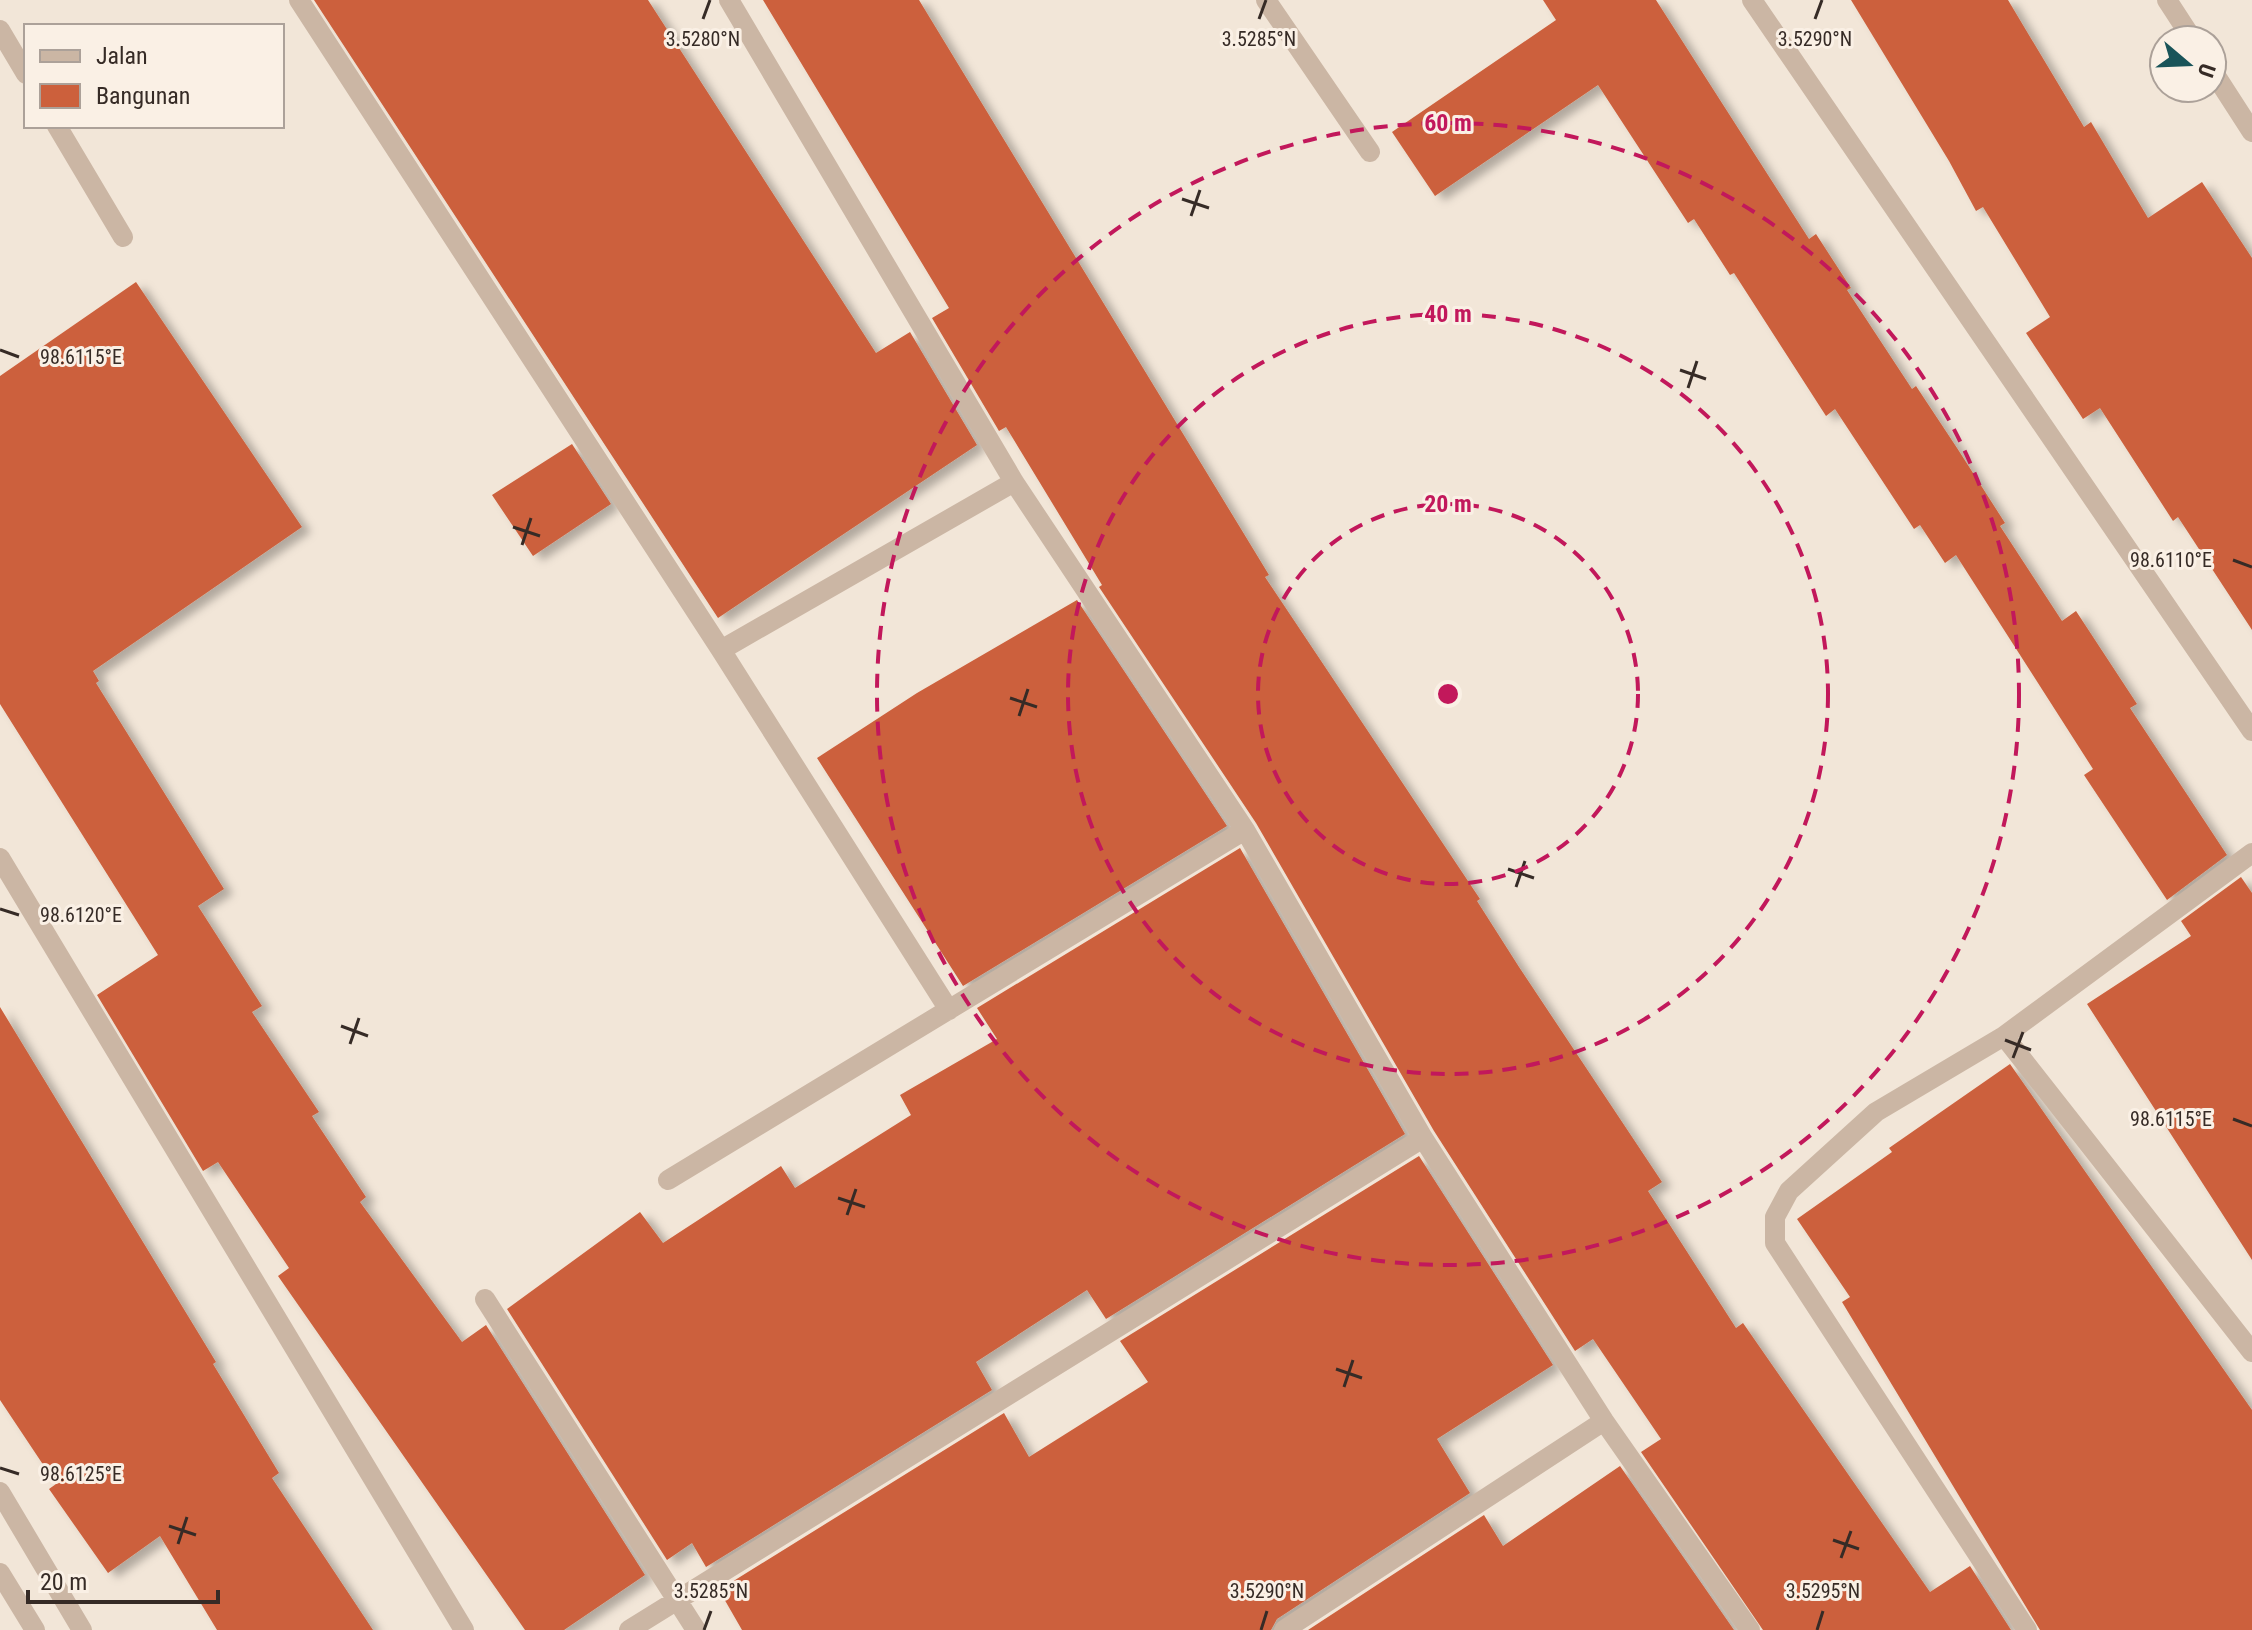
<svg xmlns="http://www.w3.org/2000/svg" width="2252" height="1630" viewBox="0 0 2252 1630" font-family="'Roboto Condensed',sans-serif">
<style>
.building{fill:#cc603c;filter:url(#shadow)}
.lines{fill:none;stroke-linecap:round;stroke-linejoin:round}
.lane{stroke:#cbb6a4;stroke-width:20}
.street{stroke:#cbb6a4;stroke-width:20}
.ticks{fill:none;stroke:#362b26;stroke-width:3}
.ring{fill:none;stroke:#c2185b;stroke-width:4;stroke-dasharray:14 10}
.ticks-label{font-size:20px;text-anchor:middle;fill:#362b26;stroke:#faf0e5;stroke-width:6;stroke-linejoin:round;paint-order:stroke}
.centre{fill:#c2185b;stroke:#faf0e5;stroke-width:4}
.ring-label{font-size:24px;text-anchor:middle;font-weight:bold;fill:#c2185b;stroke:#faf0e5;stroke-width:6;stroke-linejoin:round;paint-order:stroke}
</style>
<defs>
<filter id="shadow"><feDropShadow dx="9" dy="5" stdDeviation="4" flood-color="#0004"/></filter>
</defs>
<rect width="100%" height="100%" fill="#f2e6d8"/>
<!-- building -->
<path class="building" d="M 314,0 L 648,0 L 876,353 L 910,332 L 977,445 L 718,618 Z
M 763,0 L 919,0 L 1269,575 L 1265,577 L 1480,899 L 1477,901 L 1519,967 L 1662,1182 L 1648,1191 L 1736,1328 L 1743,1323 L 1930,1592 L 1970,1566 L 2011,1630 L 1763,1630 L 1641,1452 L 1661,1439 L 1593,1339 L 1575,1351 L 1434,1131 L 1256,823 L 1099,587 L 1102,585 L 1006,427 L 999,431 L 932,318 L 949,308 Z
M 1543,0 L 1656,0 L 1809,239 L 1816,234 L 1851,288 L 1847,290 L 1912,389 L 1916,386 L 1957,448 L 2005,523 L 2000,526 L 2062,621 L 2076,611 L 2137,704 L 2130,708 L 2227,855 L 2167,900 L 2084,775 L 2093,769 L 1956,555 L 1945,563 L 1920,525 L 1914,529 L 1835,409 L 1826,416 L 1734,273 L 1730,275 L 1694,219 L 1688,223 L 1598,85 L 1435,196 L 1392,132 L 1556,20 Z
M 1851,0 L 2008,0 L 2084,127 L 2091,122 L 2148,218 L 2202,182 L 2252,258 L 2252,630 L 2178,517 L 2173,521 L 2100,408 L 2083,419 L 2026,333 L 2050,317 L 1983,207 L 1976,211 L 1949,161 Z
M 136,282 L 302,527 L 93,671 L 99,681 L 96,683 L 224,889 L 198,906 L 262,1006 L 252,1012 L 319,1112 L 312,1116 L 366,1197 L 360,1202 L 462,1342 L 486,1325 L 645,1575 L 564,1630 L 525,1630 L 278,1276 L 289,1268 L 218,1162 L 203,1171 L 97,995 L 158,955 L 0,704 L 0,376 Z
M 572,444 L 611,504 L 533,556 L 492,495 Z
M 1077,600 L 1227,826 L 963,986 L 817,758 L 917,693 Z
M 1240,848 L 1405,1134 L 1106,1319 L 1087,1290 L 976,1362 L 992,1390 L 706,1567 L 692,1543 L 667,1560 L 507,1309 L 640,1212 L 663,1243 L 781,1166 L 795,1188 L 911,1115 L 900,1095 L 997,1039 L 977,1008 Z
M 2241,877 L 2252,893 L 2252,1260 L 2087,1004 L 2191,936 L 2181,921 Z
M 0,1007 L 216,1362 L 213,1364 L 279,1473 L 272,1478 L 373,1630 L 217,1630 L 160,1536 L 108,1573 L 49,1489 L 56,1484 L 0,1400 Z
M 2010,1064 L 2252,1410 L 2252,1630 L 2040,1630 L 1842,1302 L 1850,1297 L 1797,1219 L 1892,1152 L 1889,1148 Z
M 1419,1156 L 1553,1365 L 1437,1439 L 1470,1493 L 1277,1619 L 1271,1630 L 742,1630 L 719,1590 L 1004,1413 L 1029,1457 L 1148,1382 L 1120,1341 Z
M 1620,1466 L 1734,1630 L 1308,1630 L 1484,1515 L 1503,1546 Z"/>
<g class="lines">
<!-- lane -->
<path class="lane" d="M 1266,0 L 1370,152
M 0,30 L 26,74
M 57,126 L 123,237"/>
<!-- street -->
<path class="street" d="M 299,0 L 721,650 L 949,1010
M 729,0 L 1014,482 L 1245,830 L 1423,1138 L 1604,1421 L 1750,1630
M 1752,0 L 2252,731
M 2167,0 L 2193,40
M 2212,70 L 2252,132
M 721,650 L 1014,482
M 0,858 L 464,1630
M 2004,1036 L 2252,1352
M 668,1180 L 1245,830
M 485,1299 L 696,1630
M 0,1492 L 82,1630
M 0,1573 L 35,1630
M 629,1630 L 1423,1138
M 1284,1630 L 1604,1421
M 2027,1630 L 1775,1243 L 1775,1217 L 1789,1191 L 1876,1112 L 2004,1036 L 2252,853"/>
</g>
<!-- ticks -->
<path class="ticks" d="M 703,19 L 710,0M 1259,19 L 1266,0M 1815,19 L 1822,0M 1182,199 L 1209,208M 1191,216 L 1200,190M 0,350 L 19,357M 1680,370 L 1706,379M 1688,388 L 1697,361M 513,527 L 540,536M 522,545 L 531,518M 2233,560 L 2252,567M 1010,698 L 1037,707M 1019,716 L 1028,689M 1508,869 L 1534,878M 1516,887 L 1525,861M 0,909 L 19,915M 341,1026 L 368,1036M 2005,1040 L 2031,1050M 350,1044 L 359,1018M 2013,1058 L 2023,1032M 2233,1119 L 2252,1126M 838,1198 L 865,1207M 847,1215 L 856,1189M 1336,1369 L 1362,1378M 1344,1387 L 1353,1360M 0,1468 L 19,1474M 169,1526 L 196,1535M 1833,1540 L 1859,1549M 178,1544 L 187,1517M 1841,1558 L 1851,1531M 704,1630 L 711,1611M 1261,1630 L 1267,1611M 1817,1630 L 1823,1611"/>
<!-- distance rings -->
<g class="ring">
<circle cx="1448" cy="694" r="190"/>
<circle cx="1448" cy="694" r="380"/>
<circle cx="1448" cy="694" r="571"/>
</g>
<g class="ticks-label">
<text x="703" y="46">3.5280°N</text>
<text x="1259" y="46">3.5285°N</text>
<text x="1815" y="46">3.5290°N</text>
<text x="81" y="364">98.6115°E</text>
<text x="2171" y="567">98.6110°E</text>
<text x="81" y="922">98.6120°E</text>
<text x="2171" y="1126">98.6115°E</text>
<text x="81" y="1481">98.6125°E</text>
<text x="711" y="1598">3.5285°N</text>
<text x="1267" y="1598">3.5290°N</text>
<text x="1823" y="1598">3.5295°N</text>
</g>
<circle cx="1448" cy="694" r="12" class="centre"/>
<g class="ring-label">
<text x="1448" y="131">60 m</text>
<text x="1448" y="322">40 m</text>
<text x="1448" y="512">20 m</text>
</g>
<!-- legend -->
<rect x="24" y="24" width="260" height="104" fill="#faf0e5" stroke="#aca199" stroke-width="2"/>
<rect x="40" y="50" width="40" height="12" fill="#cbb6a4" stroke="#aca199" stroke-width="2"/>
<text x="96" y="64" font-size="24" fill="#362b26">Jalan</text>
<rect x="40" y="84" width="40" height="24" fill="#cc603c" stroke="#aca199" stroke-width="2"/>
<text x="96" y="104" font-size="24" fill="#362b26">Bangunan</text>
<!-- north arrow -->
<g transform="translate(2188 64) rotate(109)"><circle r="38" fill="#faf0e5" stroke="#aca199" stroke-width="2"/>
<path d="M0-6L14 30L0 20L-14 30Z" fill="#195459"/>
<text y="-12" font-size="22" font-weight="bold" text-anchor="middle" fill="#362b26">U</text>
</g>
<!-- scale -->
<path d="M28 1590v12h190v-12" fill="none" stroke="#362b26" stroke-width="4"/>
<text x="40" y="1590" font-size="24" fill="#362b26" stroke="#faf0e5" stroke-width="6" paint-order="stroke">20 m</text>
</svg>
